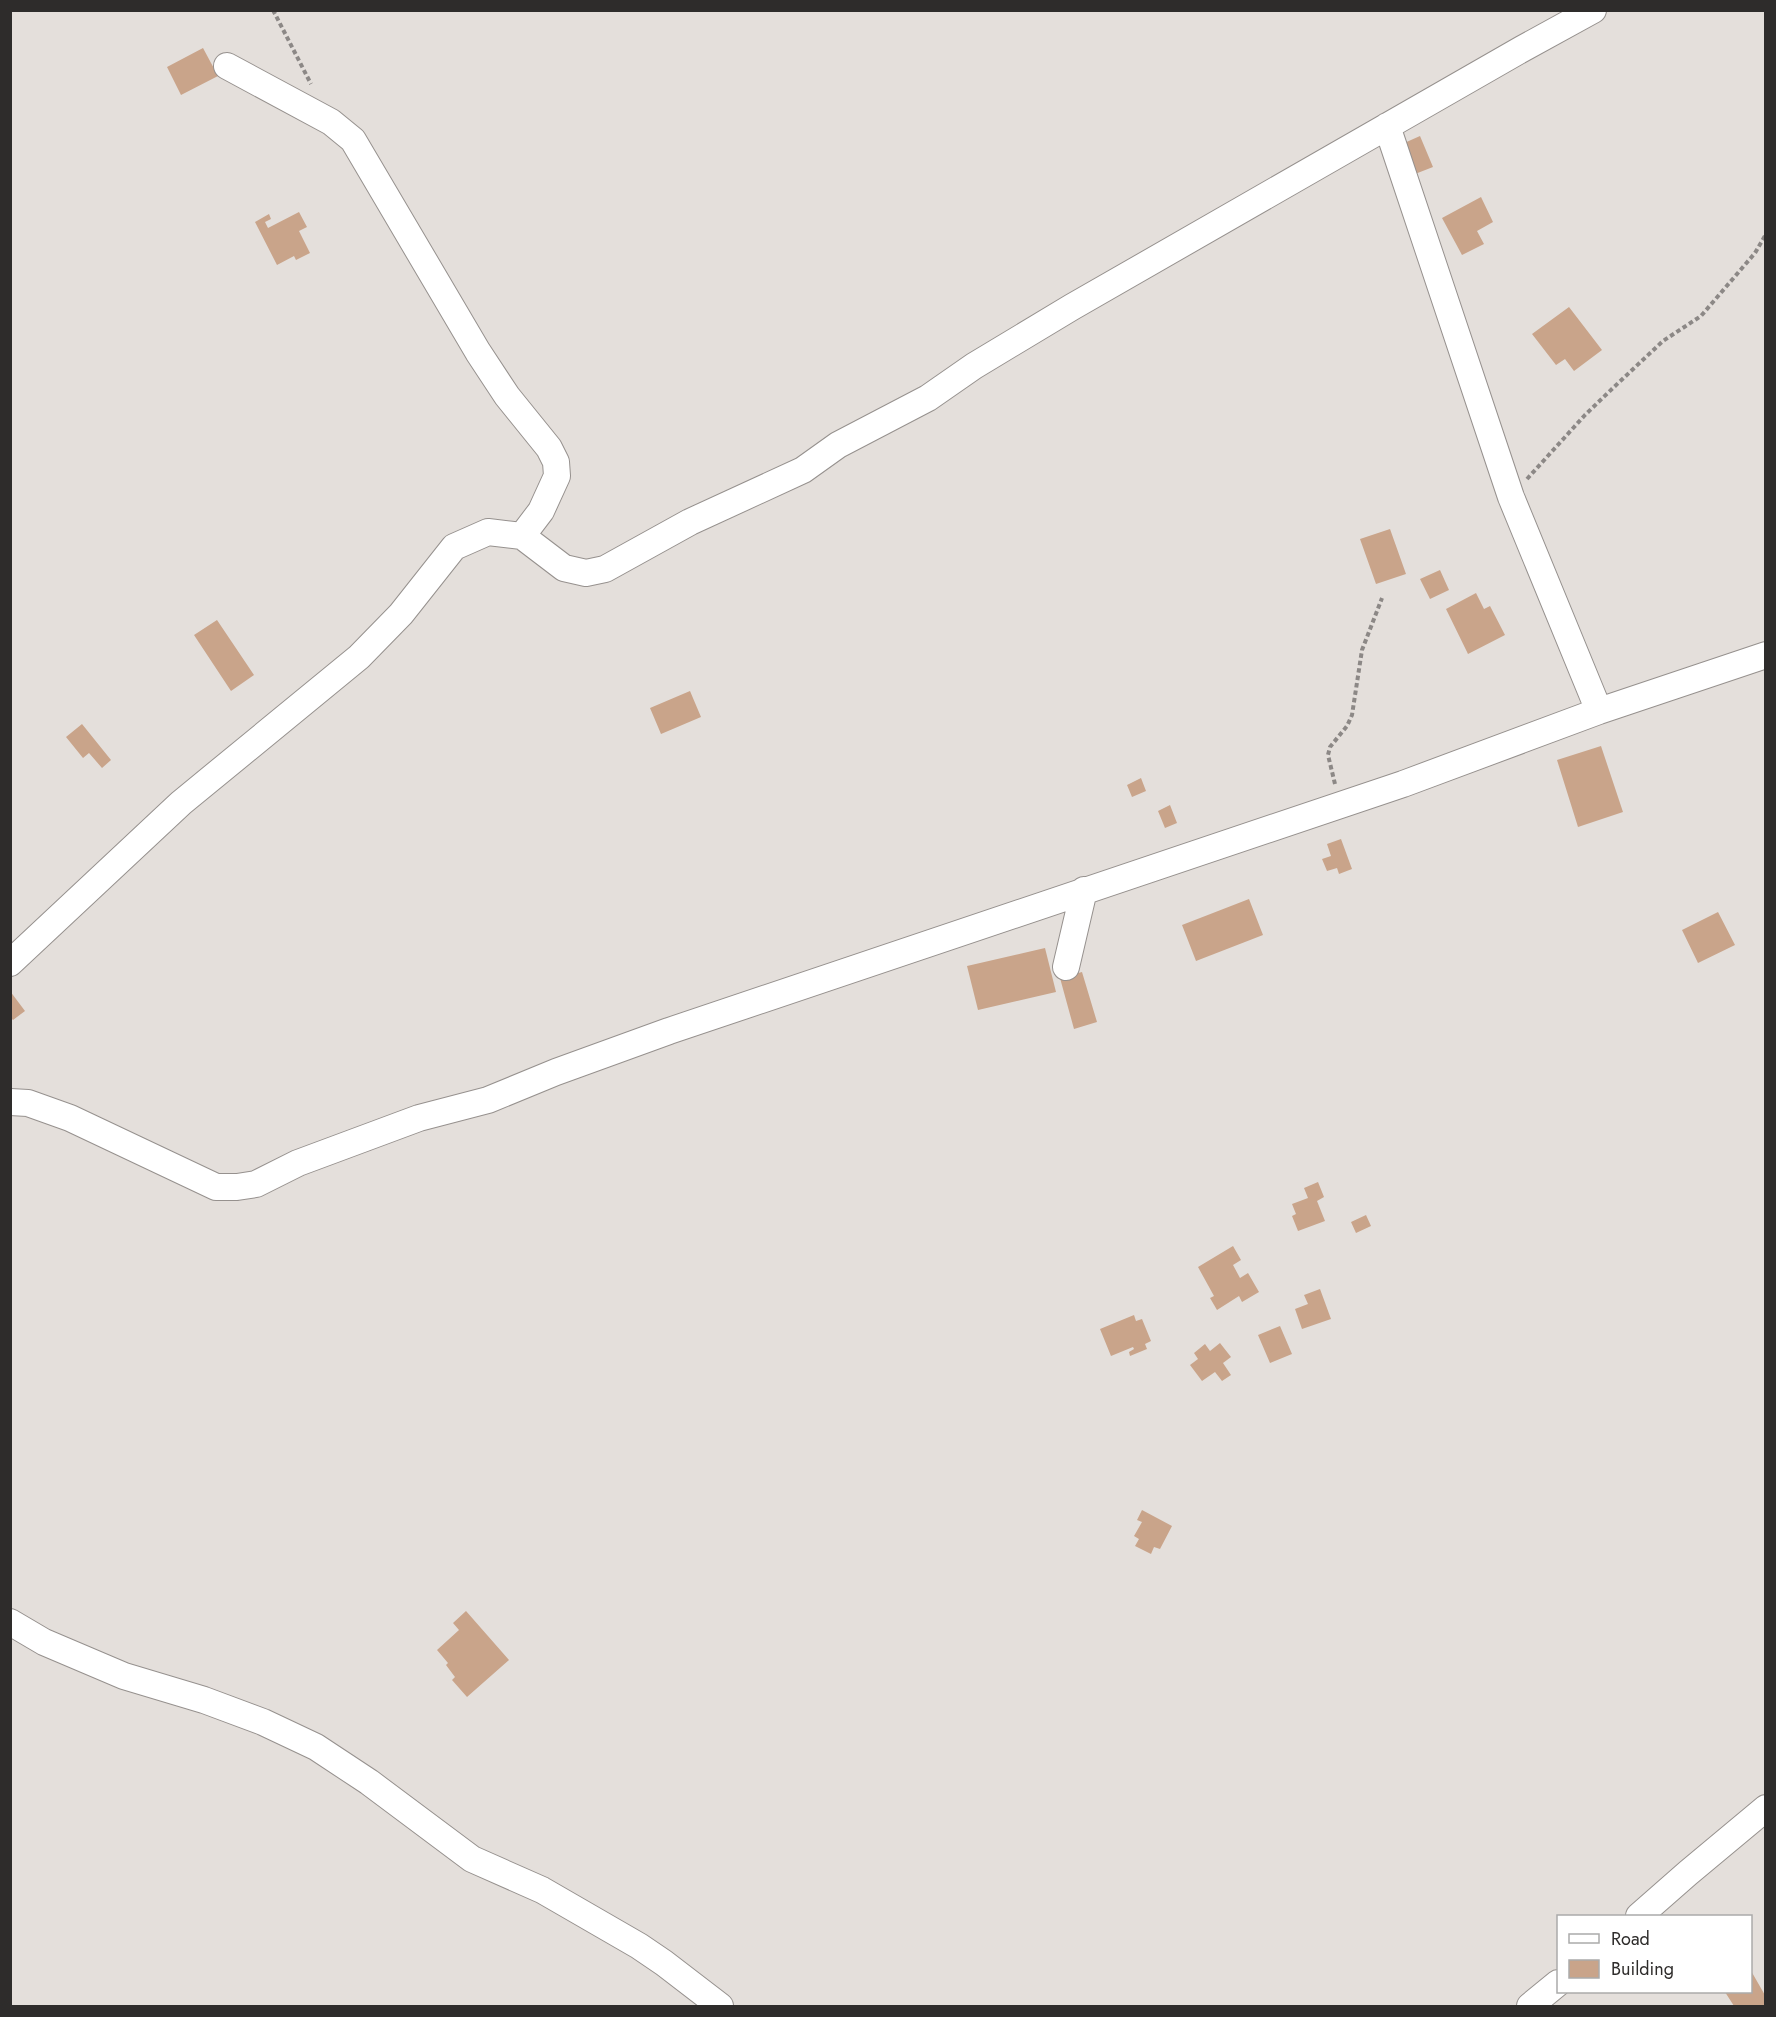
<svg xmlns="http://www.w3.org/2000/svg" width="1776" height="2017" viewBox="0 0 1776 2017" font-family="Jost,sans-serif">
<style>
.building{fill:#c9a48a}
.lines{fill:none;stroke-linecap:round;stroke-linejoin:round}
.minor-casing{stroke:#96918e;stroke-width:28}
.path{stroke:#8c8886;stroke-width:4;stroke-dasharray:4.5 3;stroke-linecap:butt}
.minor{stroke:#fff;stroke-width:26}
</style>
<rect width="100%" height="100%" fill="#e4dfdb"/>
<!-- building -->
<path class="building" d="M 203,48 L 218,76 L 181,95 L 167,67 Z
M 1420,136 L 1433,167 L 1415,174 L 1402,144 Z
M 1481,197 L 1493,222 L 1477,231 L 1484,244 L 1462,255 L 1442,218 Z
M 299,212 L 307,227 L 299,231 L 310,253 L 296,260 L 294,256 L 277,265 L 255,222 L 269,214 L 271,219 L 265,222 L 268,228 Z
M 1569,307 L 1602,350 L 1574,371 L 1565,359 L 1556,365 L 1532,334 Z
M 1390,529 L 1406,574 L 1376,584 L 1360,539 Z
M 1440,570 L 1449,590 L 1430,599 L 1420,579 Z
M 1476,593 L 1484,609 L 1490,606 L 1505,635 L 1468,654 L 1446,609 Z
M 217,620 L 254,675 L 231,691 L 194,635 Z
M 690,691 L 701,717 L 661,734 L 650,708 Z
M 82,724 L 111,760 L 102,768 L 89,753 L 83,758 L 66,737 Z
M 1601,746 L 1623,812 L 1578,827 L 1557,760 Z
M 1141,778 L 1146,791 L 1132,797 L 1127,785 Z
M 1170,805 L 1177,823 L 1165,828 L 1158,811 Z
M 1341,839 L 1352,869 L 1339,874 L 1337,868 L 1327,871 L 1322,859 L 1331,856 L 1327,844 Z
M 1249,899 L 1263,935 L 1196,961 L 1182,925 Z
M 1718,912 L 1735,945 L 1698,963 L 1682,930 Z
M 1045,948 L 1056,992 L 978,1010 L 967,966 Z
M 1082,972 L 1097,1022 L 1074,1029 L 1060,978 Z
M 10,991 L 25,1011 L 13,1020 L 10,1017 Z
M 1318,1182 L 1324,1197 L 1317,1201 L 1325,1221 L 1298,1231 L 1292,1216 L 1296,1214 L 1292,1204 L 1308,1198 L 1304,1188 Z
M 1366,1215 L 1371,1226 L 1356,1233 L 1351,1222 Z
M 1233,1246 L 1241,1260 L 1233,1265 L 1240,1278 L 1248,1273 L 1259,1292 L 1242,1302 L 1239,1296 L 1217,1310 L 1210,1298 L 1214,1296 L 1198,1267 Z
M 1320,1289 L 1331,1319 L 1302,1329 L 1295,1309 L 1308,1304 L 1304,1295 Z
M 1134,1315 L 1136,1321 L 1142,1319 L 1151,1341 L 1145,1344 L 1147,1349 L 1130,1356 L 1129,1352 L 1134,1349 L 1133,1347 L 1111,1356 L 1100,1329 Z
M 1280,1326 L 1292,1354 L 1270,1363 L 1258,1335 Z
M 1220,1343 L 1231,1357 L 1223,1363 L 1231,1375 L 1222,1381 L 1215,1372 L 1202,1381 L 1190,1365 L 1198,1359 L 1194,1353 L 1205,1344 L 1210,1351 Z
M 1142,1510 L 1172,1526 L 1160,1549 L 1154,1547 L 1151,1554 L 1135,1546 L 1139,1539 L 1134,1536 L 1142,1522 L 1137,1520 Z
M 466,1611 L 509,1660 L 467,1697 L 452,1680 L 455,1677 L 446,1665 L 448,1663 L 437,1650 L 459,1630 L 453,1623 Z
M 1750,1969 L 1766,1997 L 1766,2006 L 1734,2006 L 1725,1992 L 1750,1992 Z"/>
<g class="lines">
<!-- minor casing -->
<g class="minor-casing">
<path id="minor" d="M 1387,126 L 1511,497 L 1599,711
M 522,536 L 564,568 L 586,573 L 605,569 L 690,522 L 803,470 L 838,445 L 928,398 L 974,366 L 1072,307 L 1522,49 L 1593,10
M 10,963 L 181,803 L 359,657 L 401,614 L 454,547 L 488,532 L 522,536 L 541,511 L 557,476 L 556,462 L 549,448 L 507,396 L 478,352 L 353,140 L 331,122 L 227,66
M 1066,967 L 1084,890
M 10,1102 L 28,1103 L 70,1118 L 216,1187 L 237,1187 L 256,1184 L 298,1163 L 419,1118 L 488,1100 L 556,1072 L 669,1031 L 1403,784 L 1599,711 L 1766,655
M 10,1622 L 44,1642 L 124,1676 L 204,1700 L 263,1722 L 316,1747 L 369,1782 L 472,1859 L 542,1890 L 639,1946 L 664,1963 L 720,2006
M 1639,1916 L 1688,1873 L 1766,1808
M 1530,2006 L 1558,1983"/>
</g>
<!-- path -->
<path class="path" d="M 273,10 L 311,84
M 1527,479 L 1585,415 L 1614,387 L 1663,341 L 1701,316 L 1755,253 L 1766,234
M 1335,784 L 1328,755 L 1330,747 L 1347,726 L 1352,715 L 1362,650 L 1382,598"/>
<!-- minor -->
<use href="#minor" class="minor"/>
</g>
<!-- border -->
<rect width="1776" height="2017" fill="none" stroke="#2e2c2b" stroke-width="24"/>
<!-- legend -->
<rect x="1557" y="1915" width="195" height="78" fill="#ffffff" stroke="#ababaa" stroke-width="1.5"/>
<rect x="1569" y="1934" width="30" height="9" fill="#ffffff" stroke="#ababaa" stroke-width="1.5"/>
<text x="1611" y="1945" font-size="18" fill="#2e2c2b">Road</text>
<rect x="1569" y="1960" width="30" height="18" fill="#c9a48a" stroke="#ababaa" stroke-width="1.5"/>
<text x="1611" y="1975" font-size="18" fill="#2e2c2b">Building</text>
</svg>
